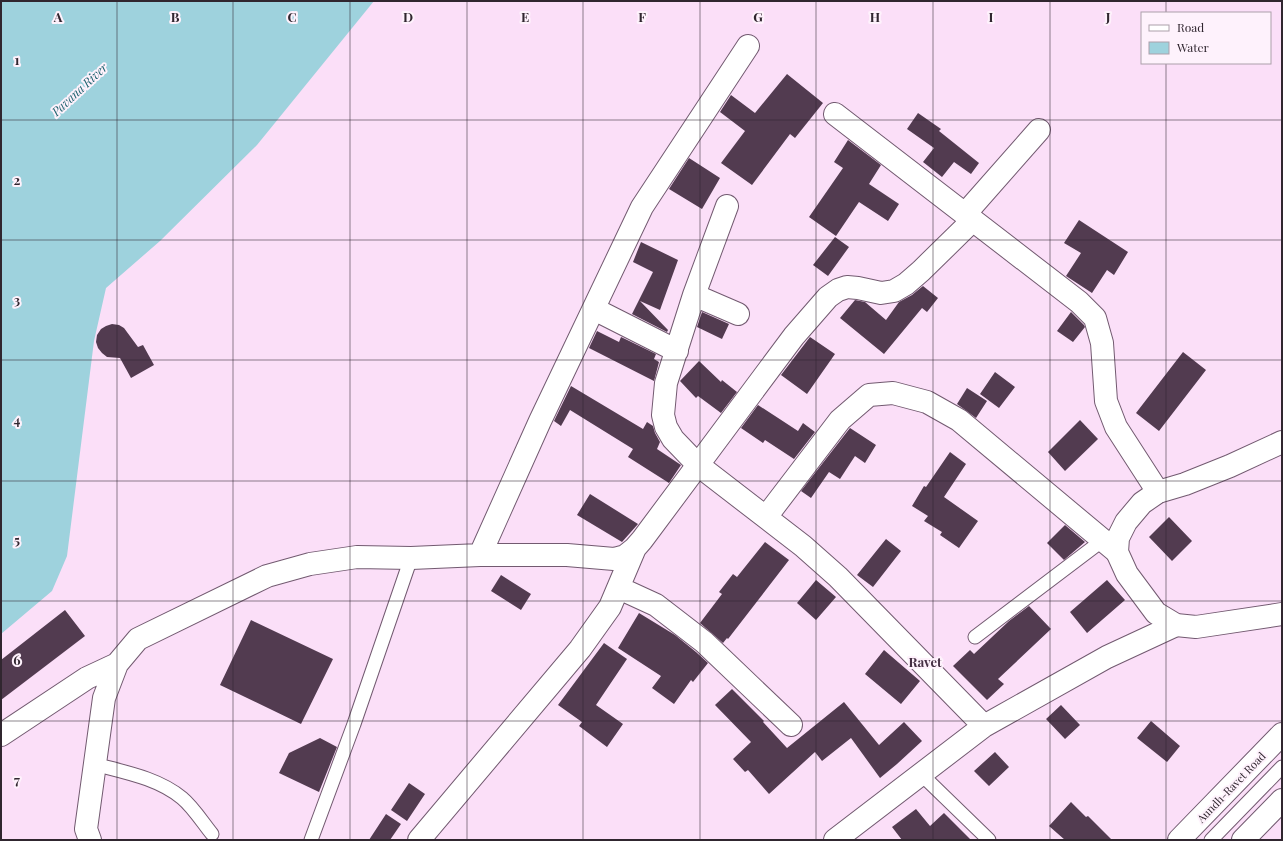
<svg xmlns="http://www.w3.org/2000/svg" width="1283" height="841" viewBox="0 0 1283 841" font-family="'Playfair Display',serif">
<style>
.water{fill:#9ed2dd}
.building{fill:#523b50}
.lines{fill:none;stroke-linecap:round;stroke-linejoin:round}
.service-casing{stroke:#725a70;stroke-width:15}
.minor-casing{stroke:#725a70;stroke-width:24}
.secondary-casing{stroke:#725a70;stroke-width:24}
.primary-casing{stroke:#725a70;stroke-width:24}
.service{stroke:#fff;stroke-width:13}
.minor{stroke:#fff;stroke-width:22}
.secondary{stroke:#fff;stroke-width:22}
.primary{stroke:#fff;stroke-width:22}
.grid{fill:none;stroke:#30262f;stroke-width:1;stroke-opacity:0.55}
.labels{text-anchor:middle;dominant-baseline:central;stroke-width:4;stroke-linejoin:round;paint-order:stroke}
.street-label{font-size:11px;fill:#30262f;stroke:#fef2fc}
.water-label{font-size:12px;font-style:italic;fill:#1d626e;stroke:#fef2fc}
.quarter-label{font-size:13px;font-weight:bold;fill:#452f43;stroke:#fef2fc}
.grid-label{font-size:13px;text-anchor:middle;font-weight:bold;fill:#30262f;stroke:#fef2fc;stroke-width:4;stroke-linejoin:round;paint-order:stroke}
</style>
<rect width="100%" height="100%" fill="#fbdff8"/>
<!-- water -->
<path class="water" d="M 1,1 L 374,1 L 257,145 L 160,241 L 106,288 L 94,341 L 67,556 L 52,591 L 1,634 Z"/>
<!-- building -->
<path class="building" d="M 787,74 L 823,103 L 795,138 L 790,134 L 752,185 L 721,163 L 745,131 L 720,112 L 731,95 L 755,113 Z
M 918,113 L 941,129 L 939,131 L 979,163 L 971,174 L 954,162 L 942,177 L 923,162 L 934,148 L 907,129 Z
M 848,140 L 881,165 L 869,184 L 899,204 L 888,221 L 859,202 L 836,236 L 809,217 L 843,168 L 834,162 Z
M 689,158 L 720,178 L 702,209 L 669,189 Z
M 1079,220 L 1128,252 L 1114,275 L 1107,270 L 1092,293 L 1066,276 L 1081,253 L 1064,243 Z
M 835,237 L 849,247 L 828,276 L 813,265 Z
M 641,242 L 678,260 L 660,310 L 640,301 L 668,330 L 667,332 L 632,314 L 653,272 L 633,262 Z
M 923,286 L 938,298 L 927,312 L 922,308 L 884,354 L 840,318 L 855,300 L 865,302 L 886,320 L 899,302 L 912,295 Z
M 702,312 L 729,324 L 722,339 L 697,327 Z
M 1071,312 L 1084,325 L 1085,327 L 1073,342 L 1057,331 Z
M 112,324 L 119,325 L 124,328 L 138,347 L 143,345 L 154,365 L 131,378 L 120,358 L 107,357 L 102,353 L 98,348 L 96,342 L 97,335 L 101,329 L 106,326 Z
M 597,331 L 619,342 L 621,337 L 656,354 L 654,359 L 659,362 L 654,381 L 589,348 Z
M 810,337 L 835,354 L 807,394 L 781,375 Z
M 1183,352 L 1206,370 L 1159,431 L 1136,413 Z
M 699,361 L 721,382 L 722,380 L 737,392 L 721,413 L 698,396 L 696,398 L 680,381 Z
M 995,372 L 1015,387 L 999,408 L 980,394 Z
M 571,386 L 643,429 L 647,422 L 653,426 L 655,433 L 660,442 L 657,449 L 681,465 L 669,483 L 628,457 L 633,449 L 570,410 L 561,426 L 554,421 Z
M 967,388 L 987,401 L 976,418 L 957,404 Z
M 758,405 L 798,431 L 803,423 L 815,432 L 794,459 L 765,440 L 763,443 L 741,428 Z
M 1080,420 L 1098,439 L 1065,471 L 1048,452 Z
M 850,428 L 876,445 L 865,463 L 855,456 L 840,479 L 829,472 L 811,498 L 801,491 Z
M 950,452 L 966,464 L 944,497 L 978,521 L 959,548 L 940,535 L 942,532 L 924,521 L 928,516 L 912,506 L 924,486 L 926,487 Z
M 590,494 L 638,524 L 622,542 L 577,515 Z
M 1169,517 L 1192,541 L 1172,561 L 1149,537 Z
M 1065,525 L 1085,542 L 1064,560 L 1047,543 Z
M 886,539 L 901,551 L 873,587 L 857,575 Z
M 765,542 L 789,560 L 728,639 L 727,638 L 723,643 L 700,623 L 722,594 L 719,592 L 733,574 L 737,577 Z
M 501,575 L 531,594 L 521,610 L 491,591 Z
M 816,580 L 836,597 L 816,620 L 797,603 Z
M 1107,580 L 1125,600 L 1087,633 L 1070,612 Z
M 1029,606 L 1051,629 L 998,679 L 1004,684 L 987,700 L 953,666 L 970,650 L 974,654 L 1009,621 Z
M 65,610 L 85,636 L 1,700 L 1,660 Z
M 639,613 L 675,635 L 696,652 L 708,663 L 693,682 L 691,680 L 674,704 L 652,688 L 661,676 L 618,648 Z
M 251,620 L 333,659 L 301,724 L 220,685 Z
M 604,643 L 627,659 L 596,705 L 623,724 L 607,747 L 579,726 L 582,722 L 558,705 Z
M 884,650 L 920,681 L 901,704 L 865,674 Z
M 732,689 L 764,721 L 763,722 L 787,748 L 844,702 L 879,745 L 904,722 L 922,741 L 897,764 L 880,778 L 851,738 L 822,761 L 815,752 L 769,794 L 748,770 L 745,772 L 733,759 L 751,742 L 715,705 Z
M 1061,705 L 1080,725 L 1065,739 L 1046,719 Z
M 1151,721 L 1180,746 L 1167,762 L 1137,738 Z
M 320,738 L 337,747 L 319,792 L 279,773 L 289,753 Z
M 995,752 L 1009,767 L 989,786 L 974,771 Z
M 409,783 L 425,794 L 407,821 L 391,810 Z
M 1071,802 L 1086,817 L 1088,816 L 1112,840 L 1065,840 L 1049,826 Z
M 916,809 L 930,826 L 944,813 L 971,840 L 902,840 L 892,827 Z
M 386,814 L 401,824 L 390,840 L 369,840 Z"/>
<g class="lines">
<!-- service casing -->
<g class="service-casing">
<path id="service" d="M 975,637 L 1103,540
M 94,764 C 124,772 158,778 182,798 C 193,807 203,823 212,834
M 921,774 L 989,840
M 311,840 L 354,724 L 411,558
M 1211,840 L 1282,767"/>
</g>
<!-- minor casing -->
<g class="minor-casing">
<path id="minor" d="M 835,114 L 1079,302 L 1095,318 L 1102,343 L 1106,401 L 1116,427 L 1158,492
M 727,206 L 694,295 L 666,383 L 663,415 L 666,427 L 673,439 L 698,465 L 803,546 L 838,577 L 984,726
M 965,214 L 1039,130
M 694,295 L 738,314
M 594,309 L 677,351
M 766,517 L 840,420 L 869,395 L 893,393 L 927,402 L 959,420 L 1117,552
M 480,555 L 540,421 L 642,207 L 748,46
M 619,588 L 656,605 L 704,642 L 791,725
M 1,735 L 87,678 L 117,664
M 90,840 L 86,829 L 104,698 L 117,664 L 138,639 L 267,576 L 310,564 L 357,557 L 411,558 L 480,555 L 567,555 L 614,559 L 625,556 L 635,548 L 642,540 L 794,336 L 828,297 L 838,290 L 847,287 L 858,288 L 881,293 L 894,291 L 906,284 L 921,271 L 973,220
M 419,840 L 580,649 L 610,607 L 635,548
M 835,840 L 984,726 L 1107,657 L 1176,625"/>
</g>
<!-- secondary casing -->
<g class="secondary-casing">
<path id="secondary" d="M 1282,442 L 1230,466 L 1185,484 L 1158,492 L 1142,503 L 1126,522 L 1118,538 L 1117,552 L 1127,574 L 1156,613 L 1176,625 L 1196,627 L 1282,614"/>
</g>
<!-- primary casing -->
<g class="primary-casing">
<path id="primary" d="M 1179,840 L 1282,734
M 1243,840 L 1282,800"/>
</g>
<!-- service -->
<use href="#service" class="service"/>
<!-- minor -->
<use href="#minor" class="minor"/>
<!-- secondary -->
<use href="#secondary" class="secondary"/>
<!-- primary -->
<use href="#primary" class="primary"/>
</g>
<!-- grid -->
<path class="grid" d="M 117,1 L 117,840M 233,1 L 233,840M 350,1 L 350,840M 467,1 L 467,840M 583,1 L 583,840M 700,1 L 700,840M 816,1 L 816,840M 933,1 L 933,840M 1050,1 L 1050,840M 1166,1 L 1166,13M 1166,63 L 1166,840M 1,120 L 1282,120M 1,240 L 1282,240M 1,360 L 1282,360M 1,481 L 1282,481M 1,601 L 1282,601M 1,721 L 1282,721"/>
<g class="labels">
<!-- street labels -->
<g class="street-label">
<text transform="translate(1231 787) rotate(-46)">Aundh-Ravet Road</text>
</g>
<!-- water labels -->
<g class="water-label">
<text transform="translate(79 89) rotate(-43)">Pavana River</text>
</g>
<!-- quarter labels -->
<g class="quarter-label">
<text x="925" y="661">Ravet</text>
</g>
</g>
<g class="grid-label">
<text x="58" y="22">A</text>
<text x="175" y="22">B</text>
<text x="292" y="22">C</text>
<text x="408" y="22">D</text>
<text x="525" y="22">E</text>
<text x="642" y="22">F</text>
<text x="758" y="22">G</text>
<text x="875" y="22">H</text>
<text x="991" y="22">I</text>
<text x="1108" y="22">J</text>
<text x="17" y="65">1</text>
<text x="17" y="185">2</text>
<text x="17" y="305">3</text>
<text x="17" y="425">4</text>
<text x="17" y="545">5</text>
<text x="17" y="665">6</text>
<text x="17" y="785">7</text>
</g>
<!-- border -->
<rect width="1283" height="841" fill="none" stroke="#30262f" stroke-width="4"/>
<!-- legend -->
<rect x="1141" y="12" width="130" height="52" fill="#fef2fc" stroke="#aca0aa"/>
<rect x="1149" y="25" width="20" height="6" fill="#ffffff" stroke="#aca0aa"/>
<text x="1177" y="32" font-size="12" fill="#30262f">Road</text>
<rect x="1149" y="42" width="20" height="12" fill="#9ed2dd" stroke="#aca0aa"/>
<text x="1177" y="52" font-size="12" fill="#30262f">Water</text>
</svg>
